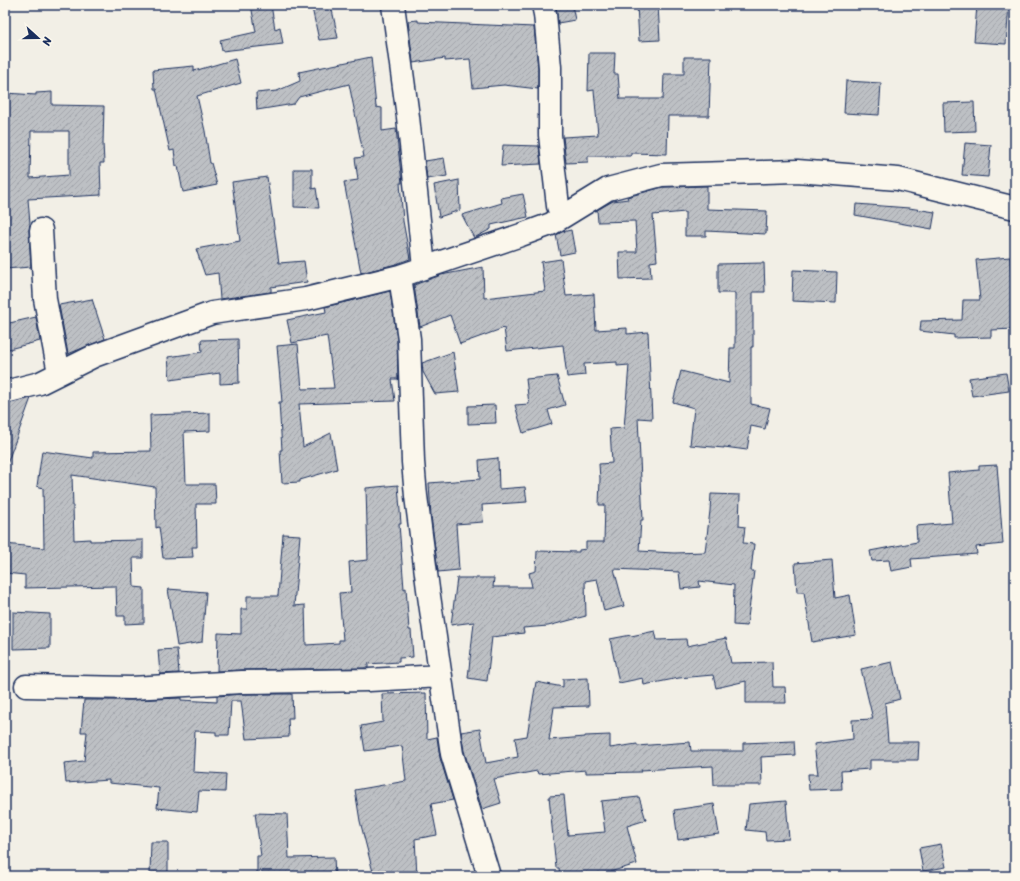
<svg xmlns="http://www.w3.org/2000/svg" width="1020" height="881" viewBox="0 0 1020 881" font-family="Sriracha,sans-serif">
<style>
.building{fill:url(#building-hatch);stroke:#1b2f5e;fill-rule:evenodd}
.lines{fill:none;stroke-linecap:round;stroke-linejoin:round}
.street-casing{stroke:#1b2f5e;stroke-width:25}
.street{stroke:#fbf7ec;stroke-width:22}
</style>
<defs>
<pattern id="building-hatch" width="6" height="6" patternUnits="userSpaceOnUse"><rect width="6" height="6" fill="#bdc0c4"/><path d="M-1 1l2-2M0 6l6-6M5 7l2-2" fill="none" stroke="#a2a5ab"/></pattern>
</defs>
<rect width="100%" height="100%" fill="#f2efe6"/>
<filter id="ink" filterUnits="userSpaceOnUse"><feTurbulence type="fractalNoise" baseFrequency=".025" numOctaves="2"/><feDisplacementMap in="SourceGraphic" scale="8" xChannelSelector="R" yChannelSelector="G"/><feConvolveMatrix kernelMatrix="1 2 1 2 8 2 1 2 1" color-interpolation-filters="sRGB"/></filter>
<g filter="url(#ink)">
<!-- building -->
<path class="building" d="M 251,5 L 271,5 L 275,29 L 280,27 L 283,44 L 222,51 L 220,40 L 256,32 Z
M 325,5 L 331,5 L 338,38 L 319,40 L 312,8 Z
M 556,5 L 572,5 L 575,20 L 558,23 Z
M 637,5 L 658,5 L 660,40 L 639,41 Z
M 977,5 L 1009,5 L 1006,44 L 974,42 Z
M 418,20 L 418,22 L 534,27 L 538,68 L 538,89 L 504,85 L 473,88 L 470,59 L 445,61 L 445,58 L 413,63 L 408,21 Z
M 589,53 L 615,53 L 614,74 L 618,74 L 620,99 L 663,99 L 664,74 L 684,74 L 684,57 L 711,57 L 709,116 L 668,116 L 667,154 L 631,153 L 631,156 L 588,156 L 588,162 L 566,163 L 563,137 L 598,135 L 594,90 L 588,91 Z
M 371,57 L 376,107 L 382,108 L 382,131 L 396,129 L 402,183 L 400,183 L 403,221 L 410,259 L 396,264 L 361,273 L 344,182 L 358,180 L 355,158 L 364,157 L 349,84 L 299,97 L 294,104 L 257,110 L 256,93 L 277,91 L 300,81 L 299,72 Z
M 235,59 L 241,83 L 197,96 L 205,131 L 210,163 L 211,163 L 217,185 L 183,192 L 178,166 L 176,166 L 174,150 L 170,151 L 156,89 L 154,89 L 153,70 L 194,66 L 194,71 Z
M 846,81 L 881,83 L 879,115 L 844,113 Z
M 52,92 L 52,105 L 104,106 L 103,143 L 104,163 L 100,163 L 101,195 L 28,199 L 30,224 L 29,231 L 31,267 L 5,269 L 5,93 L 36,95 L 36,93 ZM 31,131 L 69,131 L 69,175 L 30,178 Z
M 974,102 L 975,131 L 944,132 L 943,103 Z
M 965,143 L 991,145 L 988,177 L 962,175 Z
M 503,145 L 539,146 L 541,164 L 501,166 Z
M 444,158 L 447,176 L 427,179 L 425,161 Z
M 294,169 L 312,169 L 312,189 L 316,188 L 319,208 L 294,207 Z
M 267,177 L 279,263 L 304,261 L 307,282 L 271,287 L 271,292 L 220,299 L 218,273 L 205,275 L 196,249 L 240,241 L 232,182 Z
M 459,180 L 460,210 L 439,217 L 434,185 Z
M 707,186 L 707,209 L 767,211 L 766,234 L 706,231 L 706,236 L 685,236 L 685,212 L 653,215 L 657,261 L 650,262 L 651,278 L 620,279 L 619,252 L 637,252 L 635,221 L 598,222 L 597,210 L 613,201 L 628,199 L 627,197 L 663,187 Z
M 523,194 L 528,217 L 491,225 L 491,229 L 474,238 L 462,215 L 502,203 L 501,198 Z
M 856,204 L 909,208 L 935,212 L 932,229 L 855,215 Z
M 571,230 L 575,252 L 560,255 L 556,235 L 562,232 Z
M 1010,257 L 1013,301 L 1015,301 L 1015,329 L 991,330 L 991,337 L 954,338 L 954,335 L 920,331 L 921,321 L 962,320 L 963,300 L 980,300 L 976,260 Z
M 561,259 L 566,296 L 594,294 L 596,330 L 627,328 L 627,334 L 648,332 L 652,419 L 638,418 L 643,520 L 641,520 L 639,551 L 674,553 L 705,552 L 710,511 L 711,494 L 740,495 L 739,526 L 745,527 L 743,543 L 754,544 L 751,571 L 754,571 L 747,626 L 733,625 L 734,585 L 699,581 L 700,587 L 681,589 L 679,572 L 614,569 L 624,606 L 604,611 L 597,579 L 585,581 L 586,616 L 548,626 L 523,628 L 524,633 L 492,637 L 487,681 L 468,678 L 474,622 L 451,625 L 457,578 L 494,578 L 493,587 L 532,587 L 529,573 L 536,571 L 537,551 L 579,552 L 579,550 L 586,549 L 586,542 L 604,542 L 605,505 L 599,505 L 600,479 L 599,464 L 612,463 L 610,429 L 624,428 L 629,365 L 617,366 L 617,362 L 584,364 L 585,375 L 567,377 L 563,345 L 507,351 L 504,328 L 460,344 L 450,315 L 420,327 L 414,285 L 441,275 L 483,267 L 484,298 L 545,291 L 541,262 Z
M 764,263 L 765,292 L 753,292 L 753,347 L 751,347 L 751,404 L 770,408 L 765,429 L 751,426 L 747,450 L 724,447 L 724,448 L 690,445 L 694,408 L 673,402 L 681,371 L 729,383 L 730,348 L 735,348 L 735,293 L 718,293 L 718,264 Z
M 793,270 L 837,272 L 836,303 L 792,301 Z
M 390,291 L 397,340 L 398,379 L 392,379 L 395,401 L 299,404 L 303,447 L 331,433 L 337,469 L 300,480 L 300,482 L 282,483 L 280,450 L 282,450 L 279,402 L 282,402 L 277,346 L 298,344 L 302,389 L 334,388 L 327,336 L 292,343 L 287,320 L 326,312 L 325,307 Z
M 92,299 L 105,339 L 68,354 L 59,305 Z
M 36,317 L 40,341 L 5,350 L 5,324 Z
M 238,339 L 239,383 L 220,384 L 220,373 L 170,380 L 168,357 L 202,352 L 201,340 Z
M 453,352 L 459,392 L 435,394 L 423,372 L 422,363 Z
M 1006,373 L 1009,391 L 972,396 L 969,378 Z
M 557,376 L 565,405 L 548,410 L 552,424 L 523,433 L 515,405 L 529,404 L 526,379 Z
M 31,398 L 7,464 L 5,464 L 5,413 L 7,409 L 7,404 Z
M 495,405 L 496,423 L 468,424 L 468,406 Z
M 210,413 L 210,431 L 184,432 L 186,484 L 215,484 L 216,504 L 196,504 L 197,547 L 192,547 L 193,557 L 163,558 L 159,527 L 156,528 L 155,487 L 72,475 L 74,540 L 90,539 L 90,541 L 143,540 L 143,558 L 133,558 L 134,587 L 144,588 L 144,623 L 125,624 L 125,616 L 117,616 L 116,586 L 25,588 L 25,575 L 5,573 L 5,544 L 44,548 L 43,488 L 37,486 L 42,451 L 93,458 L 93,452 L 151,451 L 150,415 Z
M 498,458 L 499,489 L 525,487 L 527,502 L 482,505 L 483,522 L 456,524 L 459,570 L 438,572 L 431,516 L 429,483 L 480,479 L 479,460 Z
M 997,465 L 1003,544 L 976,547 L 977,554 L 911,559 L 912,567 L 891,571 L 889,560 L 872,561 L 870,551 L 917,542 L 916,526 L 952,523 L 948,473 L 979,470 L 979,466 Z
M 398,485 L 401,524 L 399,524 L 404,589 L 406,588 L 409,630 L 411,630 L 413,657 L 399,658 L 399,662 L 368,664 L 368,668 L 242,670 L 217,671 L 218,633 L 241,634 L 241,609 L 247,609 L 247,596 L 278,596 L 283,534 L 300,535 L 294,606 L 305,605 L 306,645 L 339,643 L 339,640 L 343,640 L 339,593 L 351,592 L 349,562 L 368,560 L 366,488 Z
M 832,560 L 835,598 L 850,595 L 856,635 L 812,642 L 804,592 L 797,592 L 795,563 Z
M 168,589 L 206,592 L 202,642 L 177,646 Z
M 13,612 L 50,614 L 50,648 L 13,649 Z
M 655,631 L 657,640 L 686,639 L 687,646 L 726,638 L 731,663 L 772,662 L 773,687 L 785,687 L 786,703 L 746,703 L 746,681 L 716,688 L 713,675 L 679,678 L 644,685 L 643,678 L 619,683 L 610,639 L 631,635 L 631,636 Z
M 177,649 L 179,673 L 160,674 L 158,650 Z
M 892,662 L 900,699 L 885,703 L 888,742 L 919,742 L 918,760 L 870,760 L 870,769 L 841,771 L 842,789 L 809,790 L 808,774 L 818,774 L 814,744 L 853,739 L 852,720 L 873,719 L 861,669 Z
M 588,678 L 589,706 L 554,707 L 549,740 L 585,737 L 585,736 L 610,735 L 610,748 L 637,744 L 637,746 L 690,742 L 691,751 L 743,751 L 743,743 L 794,741 L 795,755 L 761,757 L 762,785 L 714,785 L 713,766 L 641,770 L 642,772 L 586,773 L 586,770 L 538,774 L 537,771 L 494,779 L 501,803 L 482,809 L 464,751 L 461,732 L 480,729 L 486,763 L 518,757 L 515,738 L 527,736 L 536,682 L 563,687 L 563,679 Z
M 426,693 L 427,739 L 437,737 L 440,758 L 453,800 L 431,804 L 437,835 L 415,839 L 417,876 L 374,876 L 360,821 L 355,790 L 406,781 L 402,746 L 365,751 L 361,726 L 383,722 L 382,694 Z
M 242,694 L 292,694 L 293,718 L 288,718 L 289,737 L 246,739 L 241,701 L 231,701 L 229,735 L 216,735 L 216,732 L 195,731 L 193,772 L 226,774 L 225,792 L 199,791 L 197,812 L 157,808 L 159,788 L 109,783 L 109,780 L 66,783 L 64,763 L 84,761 L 87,732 L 81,732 L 84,700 L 131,700 L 181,698 L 181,700 L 217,702 L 217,696 Z
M 564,795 L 568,835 L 605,832 L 601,801 L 639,797 L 646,820 L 627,826 L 637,864 L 606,873 L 606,876 L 560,876 L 559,868 L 556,868 L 549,796 Z
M 786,801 L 789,839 L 766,840 L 765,832 L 746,830 L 749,804 Z
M 714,804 L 719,834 L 678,840 L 674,810 Z
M 255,813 L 287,814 L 289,858 L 334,857 L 335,876 L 257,876 L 257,856 L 261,856 Z
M 151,842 L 168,842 L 168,873 L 150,873 Z
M 941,844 L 946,867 L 923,871 L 919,848 Z"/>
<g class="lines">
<!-- street casing -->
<g class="street-casing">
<path id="street" d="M 393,5 L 408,117 L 424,267
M 543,5 L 545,14 L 550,67 L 550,135 L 558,206 L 562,217
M 41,230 L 45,299 L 59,373
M 400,276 L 409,339 L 413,462 L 416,496 L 428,589 L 452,754 L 489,876
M 5,392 L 40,383 L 94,356 L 212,313 L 306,299 L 400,276 L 521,235 L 551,224 L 608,189 L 661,175 L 797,171 L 898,179 L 1015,208
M 26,686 L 131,688 L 242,682 L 369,680 L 441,676"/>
</g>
<!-- street -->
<use href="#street" class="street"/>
</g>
</g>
<!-- margin -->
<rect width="1020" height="881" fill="none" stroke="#fbf7ec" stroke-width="20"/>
<rect x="10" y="10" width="1000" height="861" fill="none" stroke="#1b2f5e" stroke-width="1.5" filter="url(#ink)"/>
<!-- north arrow -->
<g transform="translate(38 38) rotate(111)" stroke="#fbf7ec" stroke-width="3" paint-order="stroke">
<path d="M0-3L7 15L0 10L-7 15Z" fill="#1b2f5e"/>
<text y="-6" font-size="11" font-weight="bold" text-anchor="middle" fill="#1b2f5e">N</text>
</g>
</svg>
